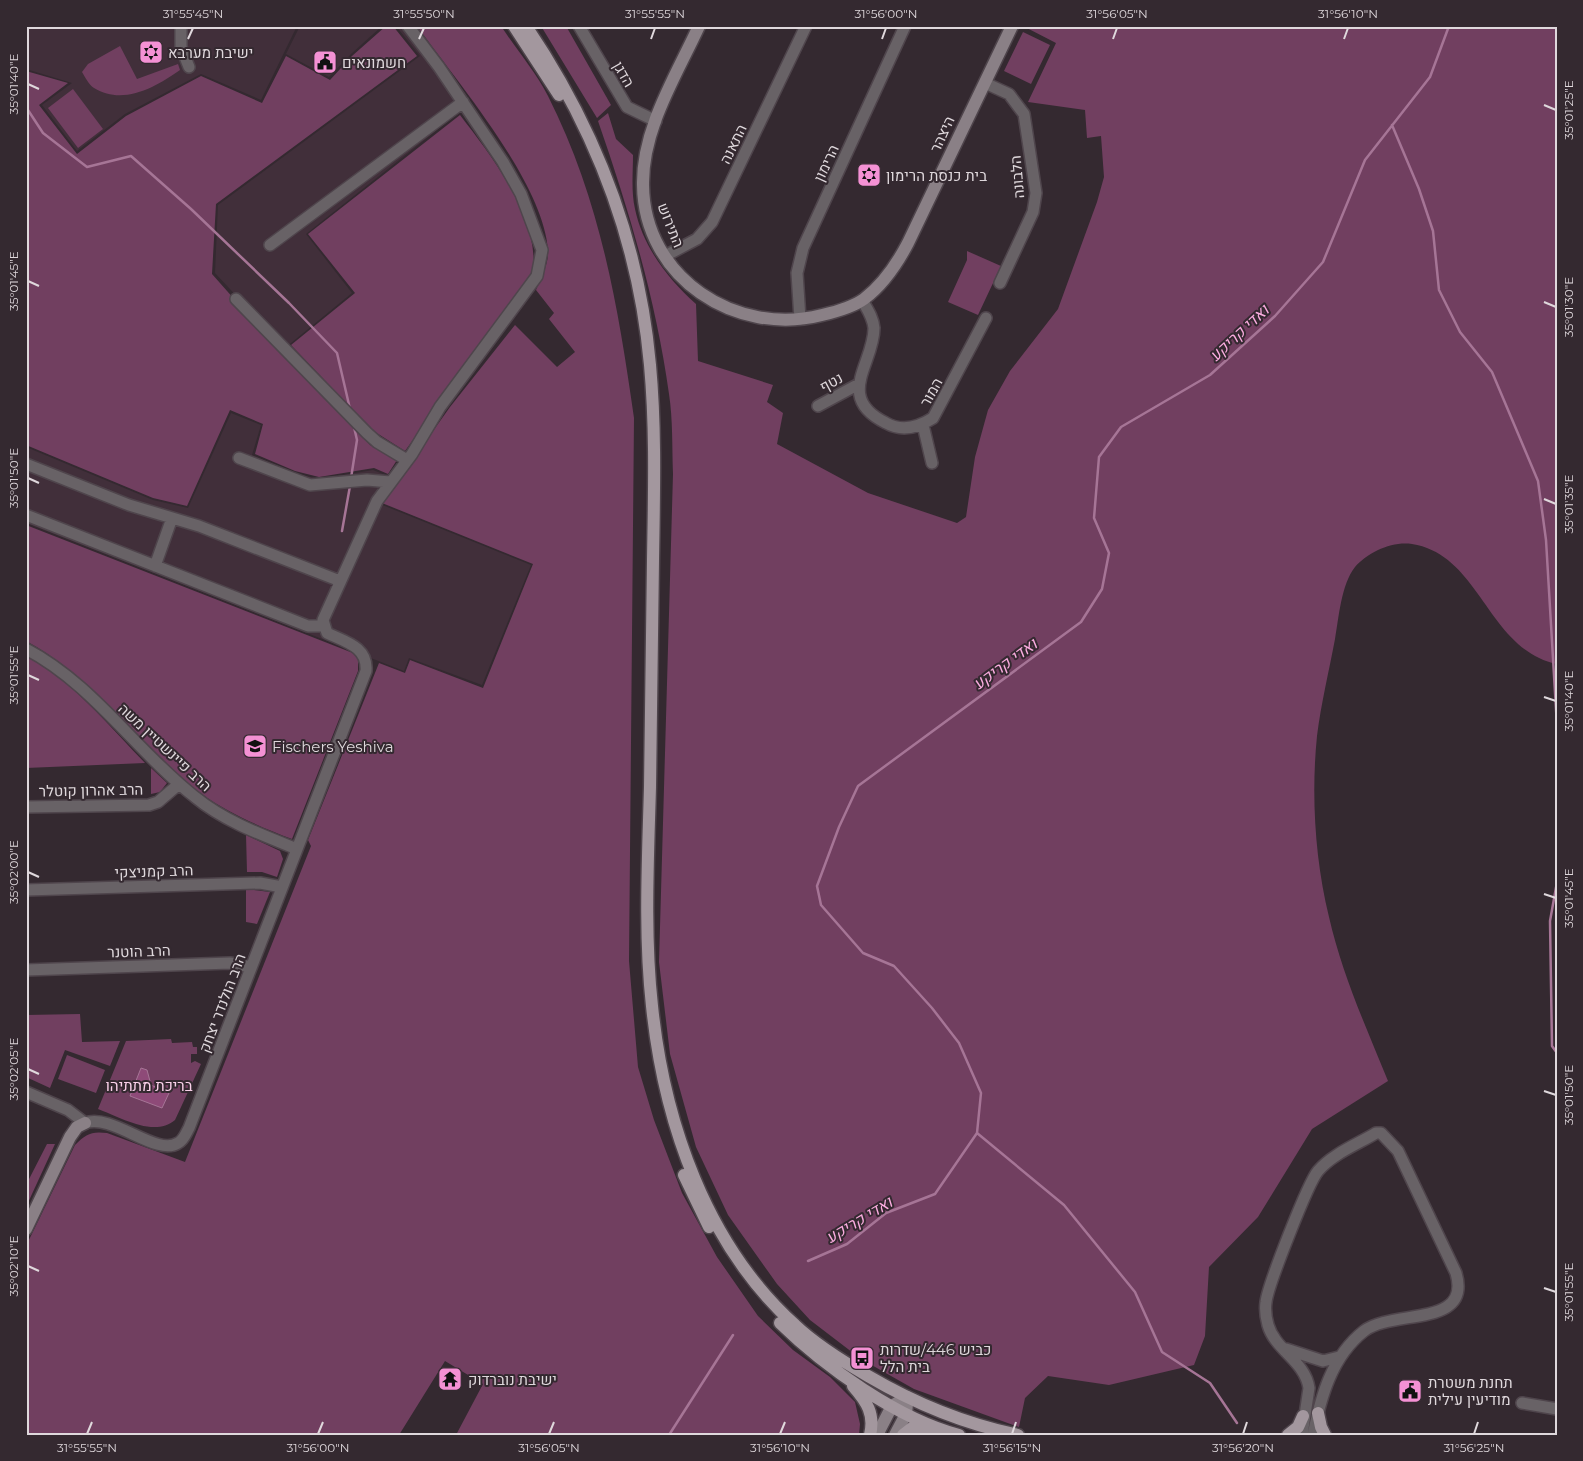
<svg xmlns="http://www.w3.org/2000/svg" width="1583" height="1461" viewBox="0 0 1583 1461" font-family="Montserrat,Heebo,sans-serif">
<style>
.built{fill:#412f3a}
.green{fill:#713f60}
.water{fill:#8e4a78;stroke:#a67596}
.lines{fill:none;stroke-linecap:round;stroke-linejoin:round}
.stream{stroke:#a67596;stroke-width:2.5}
.street-casing{stroke:#4f454c;stroke-width:14}
.secondary-casing{stroke:#4f454c;stroke-width:15}
.primary-casing{stroke:#4f454c;stroke-width:15}
.street{stroke:#686266;stroke-width:11}
.secondary{stroke:#8a8086;stroke-width:12}
.primary{stroke:#a3979e;stroke-width:12}
.ticks{fill:none;stroke:#dfd8dc;stroke-width:2}
.labels{text-anchor:middle;dominant-baseline:central;stroke-width:4;stroke-linejoin:round;paint-order:stroke}
.poi-label{font-size:15px;fill:#dfd8dc;stroke:#342930;text-anchor:start}
.street-label{font-size:15px;fill:#dfd8dc;stroke:#342930}
.park-label{font-size:15px;fill:#fad1ea;stroke:#342930}
.water-label{font-size:16px;font-style:italic;fill:#faacdf;stroke:#342930}
.neatline{fill:none;stroke:#dfd8dc;stroke-width:2}
.ticks-label{font-size:12px;text-anchor:middle;fill:#dfd8dc}
</style>
<rect width="100%" height="100%" fill="#342930"/>
<!-- built -->
<path class="built" d="M 32,26 L 297,26 L 261,100 L 201,74 L 125,114 L 77,151 L 42,105 L 72,83 L 26,69 L 26,30 Z
M 300,26 L 382,26 L 351,54 L 329,77 L 286,54 Z
M 396,26 L 413,26 L 471,103 L 306,234 L 352,293 L 285,348 L 215,273 L 218,205 L 420,56 Z
M 231,413 L 261,425 L 252,455 L 294,473 L 319,479 L 373,470 L 398,480 L 380,504 L 531,565 L 482,685 L 409,658 L 404,671 L 26,523 L 26,447 L 153,500 L 188,508 Z"/>
<!-- green -->
<path class="green" d="M 386,26 L 393,26 L 417,56 L 216,204 L 212,274 L 282,353 L 370,445 L 397,460 L 388,474 L 374,468 L 319,477 L 295,471 L 255,454 L 263,424 L 230,410 L 187,506 L 153,498 L 26,445 L 26,71 L 68,83 L 39,105 L 77,154 L 126,116 L 201,76 L 262,103 L 286,56 L 330,80 L 352,56 Z
M 417,26 L 501,26 C 516,49 535,71 548,96 C 600,199 618,305 634,418 L 629,961 L 638,1067 L 654,1120 L 682,1193 L 717,1257 L 758,1316 L 793,1350 L 830,1377 L 855,1402 L 860,1424 L 859,1435 L 456,1435 L 483,1384 L 445,1361 L 399,1435 L 26,1435 L 26,1246 L 75,1145 C 86,1134 91,1131 107,1133 L 185,1162 L 311,846 L 308,840 L 379,663 L 405,673 L 410,660 L 483,688 L 533,564 L 382,503 L 450,407 L 515,325 L 557,367 L 575,352 L 549,319 L 554,313 L 536,290 C 541,279 549,263 548,250 C 543,182 457,82 417,26 Z
M 541,26 L 566,26 L 611,105 L 597,118 Z
M 1023,26 L 1557,26 L 1557,664 C 1487,649 1481,555 1412,544 C 1392,541 1368,552 1355,567 C 1341,585 1339,617 1335,639 C 1329,671 1321,704 1317,736 C 1311,795 1315,860 1329,917 C 1342,974 1366,1027 1388,1081 L 1312,1129 L 1258,1217 L 1209,1267 L 1205,1336 L 1194,1365 L 1109,1385 L 1048,1376 L 1025,1398 L 1019,1427 L 914,1389 L 861,1359 L 810,1320 L 777,1284 L 728,1215 L 696,1147 L 670,1054 L 659,962 L 673,474 C 672,448 673,420 669,394 C 656,300 629,210 598,121 L 608,113 L 616,139 L 633,155 C 633,172 631,192 635,209 C 643,247 668,279 696,304 L 698,361 L 773,385 L 767,402 L 783,413 L 777,444 L 868,493 L 957,523 L 966,517 L 975,457 L 988,410 L 1010,371 L 1058,309 L 1097,202 L 1104,177 L 1101,136 L 1087,138 L 1085,110 L 1028,102 L 1056,43 Z
M 1023,32 L 1050,45 L 1031,84 L 1004,71 Z
M 120,46 L 137,79 L 178,64 L 180,70 C 156,87 123,106 94,88 C 89,85 85,77 82,72 L 88,64 Z
M 73,89 L 103,129 L 78,148 L 48,108 Z
M 460,115 C 492,157 540,217 533,273 L 405,451 L 372,430 L 291,345 L 355,293 L 308,234 Z
M 967,251 L 1001,266 L 978,315 L 948,302 L 967,260 Z
M 26,525 L 358,655 L 358,671 L 292,839 C 260,827 228,813 200,793 C 137,747 98,680 26,641 Z
M 26,656 C 64,672 115,732 145,763 L 26,768 Z
M 151,768 L 167,783 L 160,792 L 151,794 Z
M 246,835 L 280,851 L 283,859 L 277,877 L 262,872 L 247,872 Z
M 246,889 L 270,892 L 257,924 L 246,922 Z
M 80,1014 L 82,1042 L 120,1041 L 110,1066 L 65,1050 L 50,1088 L 26,1077 L 26,1015 Z
M 171,1039 L 172,1043 L 192,1042 L 193,1047 L 197,1047 L 197,1054 L 191,1054 L 191,1063 L 195,1061 L 201,1064 L 175,1120 C 154,1138 120,1117 98,1109 L 126,1041 Z
M 67,1055 L 105,1070 L 96,1093 L 58,1079 Z
M 47,1144 L 55,1144 L 26,1207 L 26,1185 Z"/>
<!-- water -->
<path class="water" d="M 141,1068 L 147,1070 L 151,1085 L 169,1093 L 162,1108 L 130,1096 Z"/>
<g class="lines">
<!-- stream -->
<path class="stream" d="M 26,107 L 43,133 L 87,167 L 131,156 L 191,209 L 289,303 L 337,353 L 350,409
M 1392,125 L 1419,189 L 1433,231 L 1439,290 L 1460,332 L 1492,372 L 1538,481 L 1546,540 L 1557,726
M 351,478 L 357,440 L 354,427
M 342,531 L 350,486
M 1557,882 L 1550,921 L 1552,1046 L 1557,1053
M 977,1133 L 1064,1205 L 1135,1292 L 1162,1352 L 1210,1383 L 1237,1423
M 808,1261 L 847,1244 L 886,1213 L 935,1194 L 977,1133 L 981,1093 L 959,1043 L 932,1008 L 894,966 L 863,953 L 821,905 L 817,886 L 839,827 L 858,786 L 1081,622 L 1102,589 L 1109,553 L 1094,518 L 1099,457 L 1121,427 L 1210,375 L 1275,316 L 1323,262 L 1365,160 L 1430,77 L 1449,26
M 669,1435 L 733,1335"/>
<!-- street casing -->
<g class="street-casing">
<path id="street" d="M 181,26 L 181,47 L 189,67
M 579,26 L 627,107 L 656,121
M 985,83 L 1009,94 L 1024,114 L 1036,193 L 1033,212 L 1000,283
M 270,245 L 463,102
M 665,256 L 697,239 L 712,222 L 806,26
M 236,299 L 367,433 L 377,442 L 407,460
M 862,300 C 867,309 873,317 874,328 C 874,364 834,397 886,423 C 902,432 919,427 933,418 L 986,318
M 800,319 L 797,273 L 803,248 L 905,26
M 818,406 L 859,384
M 923,425 L 932,463
M 239,458 L 310,485 L 367,480 L 390,482
M 26,464 L 129,505 L 199,526 L 340,581
M 26,515 L 308,626 L 324,626
M 155,566 L 172,518
M 26,649 C 93,684 136,751 195,797 C 224,821 262,835 297,849
M 26,807 L 149,805 L 158,802 L 179,784
M 26,890 L 260,883 L 282,887
M 26,970 L 230,963 L 251,967
M 26,1092 L 68,1110 L 85,1123 C 113,1113 156,1157 178,1143 C 184,1140 186,1133 189,1128 L 366,671 C 368,647 346,642 327,633 L 323,620 L 377,501 L 412,454 L 440,407 L 537,276 L 542,250 L 521,194 L 503,162 L 439,67 L 408,26
M 1286,1349 L 1323,1361 L 1339,1357
M 1522,1403 L 1557,1409
M 1302,1435 L 1309,1388 C 1305,1361 1275,1350 1268,1325 C 1266,1318 1265,1309 1266,1302 C 1268,1285 1308,1183 1318,1171 C 1332,1154 1358,1144 1376,1133 L 1381,1133 L 1398,1151 L 1456,1273 C 1472,1328 1393,1309 1364,1331 C 1332,1356 1321,1396 1313,1435"/>
</g>
<!-- secondary casing -->
<g class="secondary-casing">
<path id="secondary" d="M 699,26 C 676,76 642,129 643,185 C 644,278 736,337 822,315 C 835,312 853,307 864,299 C 884,284 897,264 908,243 L 1012,26
M 26,1229 L 70,1137 L 77,1127 L 85,1123
M 877,1435 L 892,1406 L 907,1397
M 895,1435 L 906,1414 L 907,1404"/>
</g>
<!-- primary casing -->
<g class="primary-casing">
<path id="primary" d="M 514,26 L 559,95
M 526,26 C 595,128 639,242 650,365 C 656,430 654,495 653,560 C 652,635 651,711 650,787 C 648,859 644,934 652,1006 C 664,1122 706,1245 795,1325 C 816,1345 842,1361 868,1376 C 914,1403 965,1424 1018,1435
M 684,1175 L 709,1227
M 780,1323 C 825,1367 898,1419 959,1435
M 853,1386 C 867,1402 875,1414 870,1435
M 1318,1413 L 1321,1427 L 1325,1435
M 903,1435 L 912,1428 L 931,1428
M 1288,1435 L 1298,1427 L 1303,1416"/>
</g>
<!-- street -->
<use href="#street" class="street"/>
<!-- secondary -->
<use href="#secondary" class="secondary"/>
<!-- primary -->
<use href="#primary" class="primary"/>
</g>
<!-- ticks -->
<path class="ticks" d="M 188,39 L 193,28M 419,39 L 424,28M 651,39 L 655,28M 882,39 L 886,28M 1113,39 L 1117,28M 1344,39 L 1348,28M 28,84 L 39,89M 1544,105 L 1556,110M 28,281 L 39,286M 1544,302 L 1556,307M 28,478 L 39,483M 1544,499 L 1556,504M 28,675 L 39,680M 1544,697 L 1556,701M 28,872 L 39,877M 1544,894 L 1556,898M 28,1069 L 39,1074M 1544,1091 L 1556,1095M 28,1266 L 39,1271M 1544,1288 L 1556,1292M 87,1434 L 92,1422M 318,1434 L 323,1422M 549,1434 L 554,1422M 780,1434 L 785,1422M 1012,1434 L 1016,1422M 1243,1434 L 1247,1422M 1474,1434 L 1478,1422"/>
<!-- icons -->
<defs>
<g id="synagogue-square" transform="scale(1.25)"><rect x="-9" y="-9" width="18" height="18" rx="4" fill="#f491d4" stroke="#342930"/><path d="M0-6.5L5.6 3.2H-5.6ZM0 6.5L5.6-3.2H-5.6Z" fill="#111"/></g>
<g id="civic-square" transform="scale(1.25)"><rect x="-9" y="-9" width="18" height="18" rx="4" fill="#f491d4" stroke="#342930"/><path d="M-.6-6.5H3V-4.5H.6V-3L4-1V1h2V6H-6V1h2V-1L-.6-3ZM-1.2 2.5V6h2.4V2.5Z" fill="#111"/></g>
<g id="university-square" transform="scale(1.25)"><rect x="-9" y="-9" width="18" height="18" rx="4" fill="#f491d4" stroke="#342930"/><path d="M0-5L7-2L0 1L-7-2ZM-4 1L0 2.5L4 1V4Q0 6-4 4Z" fill="#111"/></g>
<g id="bus-square" transform="scale(1.25)"><rect x="-9" y="-9" width="18" height="18" rx="4" fill="#f491d4" stroke="#342930"/><path d="M-5-6H5V4H4V6H2V4H-2V6H-4V4H-5ZM-3.5-4V0h7V-4ZM-3.5 1.2v1.5H-2V1.2ZM2 1.2v1.5H3.5V1.2Z" fill="#111"/></g>
<g id="temple-square" transform="scale(1.25)"><rect x="-9" y="-9" width="18" height="18" rx="4" fill="#f491d4" stroke="#342930"/><path d="M0-6L5-2H3V0L6.5 2.5H4V6H1.5V3h-3V6H-4V2.5H-6.5L-3 0V-2H-5Z" fill="#111"/></g>
</defs>
<g fill-rule="evenodd">
<use href="#synagogue-square" x="151" y="52"/>
<use href="#civic-square" x="325" y="62"/>
<use href="#synagogue-square" x="869" y="175"/>
<use href="#university-square" x="255" y="746"/>
<use href="#bus-square" x="862" y="1358"/>
<use href="#temple-square" x="450" y="1379"/>
<use href="#civic-square" x="1410" y="1391"/>
</g>
<g class="labels">
<!-- poi labels -->
<g class="poi-label">
<text x="168" y="52">ישיבת מערבא</text>
<text x="342" y="62">חשמונאים</text>
<text x="886" y="175">בית כנסת הרימון</text>
<text x="272" y="746">Fischers Yeshiva</text>
<text x="880" y="1349">כביש 446/שדרות<tspan x="880" dy="17">בית הלל</tspan></text>
<text x="468" y="1379">ישיבת נוברדוק</text>
<text x="1428" y="1382">תחנת משטרת<tspan x="1428" dy="17">מודיעין עילית</tspan></text>
</g>
<!-- street labels -->
<g class="street-label">
<text transform="translate(624 74) rotate(60)">הדגן</text>
<text transform="translate(942 134) rotate(-65)">היצהר</text>
<text transform="translate(733 144) rotate(-64)">התאנה</text>
<text transform="translate(826 163) rotate(-65)">הרימון</text>
<text transform="translate(1017 177) rotate(-95)">הלבונה</text>
<text transform="translate(671 225) rotate(68)">התירוש</text>
<text transform="translate(831 382) rotate(-28)">נטף</text>
<text transform="translate(931 392) rotate(-61)">המור</text>
<text transform="translate(165 747) rotate(43)">הרב פיינשטיין משה</text>
<text transform="translate(91 790) rotate(-1)">הרב אהרון קוטלר</text>
<text transform="translate(154 871) rotate(-2)">הרב קמניצקי</text>
<text transform="translate(139 951) rotate(-2)">הרב הוטנר</text>
<text transform="translate(222 1003) rotate(-69)">הרב הולנדר יצחק</text>
</g>
<!-- park labels -->
<g class="park-label">
<text x="149" y="1085">בריכת מתתיהו</text>
</g>
<!-- water labels -->
<g class="water-label">
<text transform="translate(1239 333) rotate(-43)">ואדי קריקע</text>
<text transform="translate(1005 664) rotate(-36)">ואדי קריקע</text>
<text transform="translate(859 1220) rotate(-31)">ואדי קריקע</text>
</g>
</g>
<!-- border -->
<rect width="1583" height="1461" fill="none" stroke="#342930" stroke-width="55"/>
<rect x="28" y="28" width="1528" height="1406" class="neatline"/>
<g class="ticks-label">
<text x="193" y="18">31°55'45"N</text>
<text x="424" y="18">31°55'50"N</text>
<text x="655" y="18">31°55'55"N</text>
<text x="886" y="18">31°56'00"N</text>
<text x="1117" y="18">31°56'05"N</text>
<text x="1348" y="18">31°56'10"N</text>
<text transform="translate(14 84) rotate(-90)" y="4">35°01'40"E</text>
<text transform="translate(1569 110) rotate(-90)" y="4">35°01'25"E</text>
<text transform="translate(14 281) rotate(-90)" y="4">35°01'45"E</text>
<text transform="translate(1569 307) rotate(-90)" y="4">35°01'30"E</text>
<text transform="translate(14 478) rotate(-90)" y="4">35°01'50"E</text>
<text transform="translate(1569 504) rotate(-90)" y="4">35°01'35"E</text>
<text transform="translate(14 675) rotate(-90)" y="4">35°01'55"E</text>
<text transform="translate(1569 701) rotate(-90)" y="4">35°01'40"E</text>
<text transform="translate(14 872) rotate(-90)" y="4">35°02'00"E</text>
<text transform="translate(1569 898) rotate(-90)" y="4">35°01'45"E</text>
<text transform="translate(14 1069) rotate(-90)" y="4">35°02'05"E</text>
<text transform="translate(1569 1095) rotate(-90)" y="4">35°01'50"E</text>
<text transform="translate(14 1266) rotate(-90)" y="4">35°02'10"E</text>
<text transform="translate(1569 1292) rotate(-90)" y="4">35°01'55"E</text>
<text x="87" y="1452">31°55'55"N</text>
<text x="318" y="1452">31°56'00"N</text>
<text x="549" y="1452">31°56'05"N</text>
<text x="780" y="1452">31°56'10"N</text>
<text x="1012" y="1452">31°56'15"N</text>
<text x="1243" y="1452">31°56'20"N</text>
<text x="1474" y="1452">31°56'25"N</text>
</g>
</svg>
